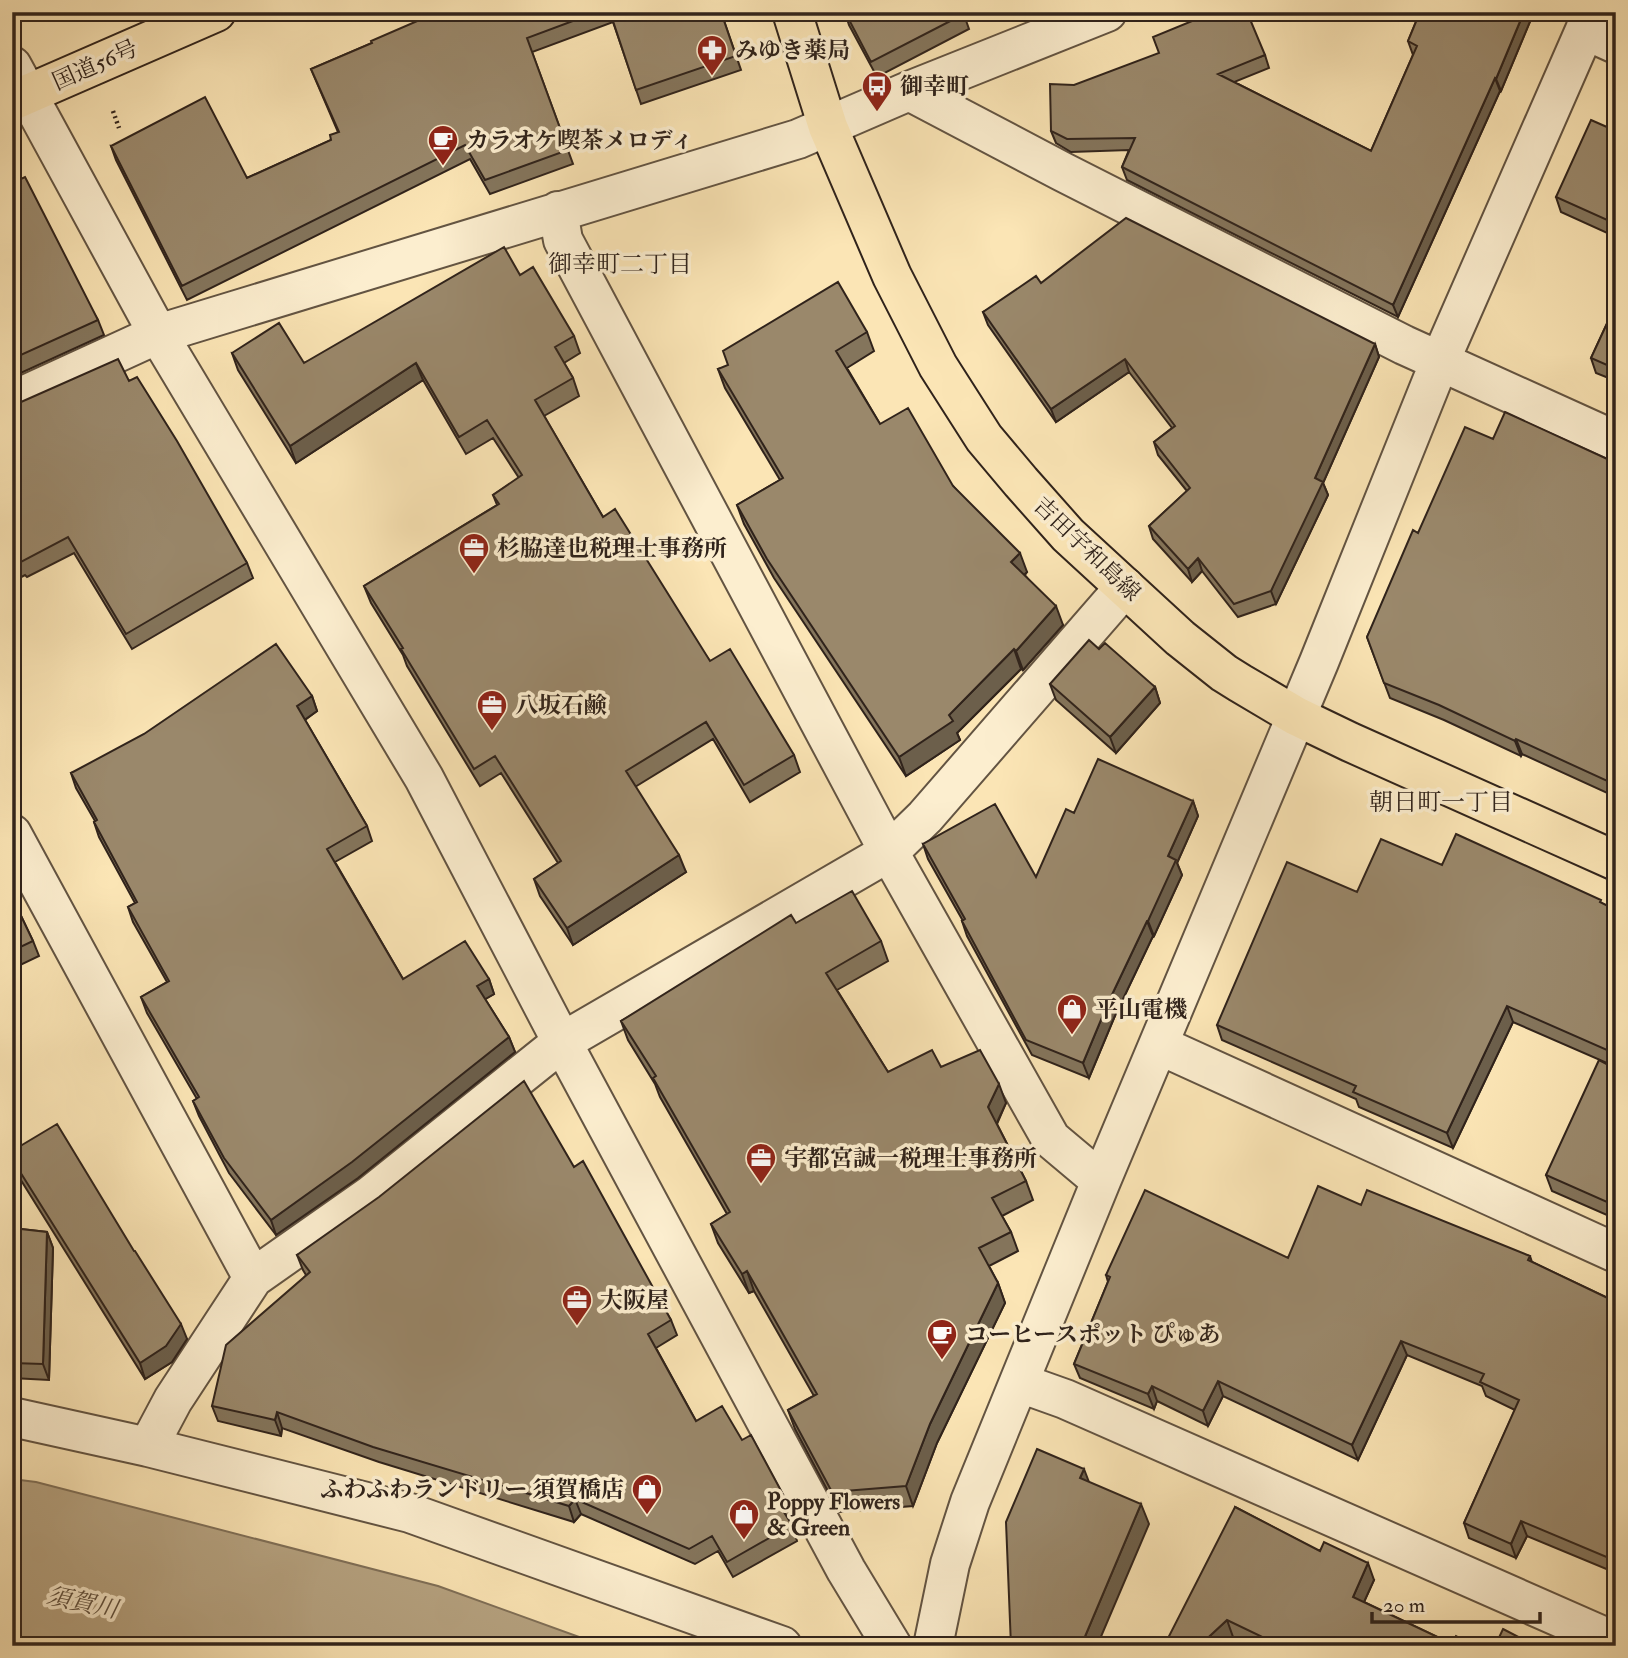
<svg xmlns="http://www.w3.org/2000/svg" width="1628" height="1658" viewBox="0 0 1628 1658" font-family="'IM FELL Double Pica','Noto Serif JP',serif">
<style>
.water{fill:#b6a381;stroke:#807058;stroke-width:2}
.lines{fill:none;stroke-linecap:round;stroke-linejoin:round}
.minor-casing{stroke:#635442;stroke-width:42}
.major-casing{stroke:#30231b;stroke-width:42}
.highway-casing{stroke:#30231b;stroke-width:42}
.path{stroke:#30231b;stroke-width:4.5;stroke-dasharray:2 3.5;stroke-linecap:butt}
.minor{stroke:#fceecf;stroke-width:38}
.major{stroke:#fbe5b5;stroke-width:38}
.highway{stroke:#fbe5b5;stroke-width:38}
.wall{fill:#84755c;stroke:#30231b;stroke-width:2}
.shaded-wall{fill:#6c5f4b;stroke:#30231b;stroke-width:2}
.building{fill:#9a886b;stroke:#30231b;stroke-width:2}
.labels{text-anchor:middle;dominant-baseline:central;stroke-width:7;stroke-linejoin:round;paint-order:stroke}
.poi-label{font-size:23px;font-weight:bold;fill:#30231b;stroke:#fceecf;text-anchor:start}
.street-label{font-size:23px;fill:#30231b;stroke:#fceecf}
.neighbourhood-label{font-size:24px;fill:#30231b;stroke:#fceecf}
.water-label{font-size:24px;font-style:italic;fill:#5f503f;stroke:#fceecf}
</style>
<rect width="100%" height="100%" fill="#fbe5b5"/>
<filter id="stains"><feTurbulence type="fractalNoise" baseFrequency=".00286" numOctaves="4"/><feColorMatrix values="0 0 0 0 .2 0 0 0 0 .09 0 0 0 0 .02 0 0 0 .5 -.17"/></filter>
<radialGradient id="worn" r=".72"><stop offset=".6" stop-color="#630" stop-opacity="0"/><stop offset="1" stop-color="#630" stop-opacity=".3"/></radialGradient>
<!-- water -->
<path class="water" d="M 12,1479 L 36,1482 L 438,1586 L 604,1646 L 12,1646 Z"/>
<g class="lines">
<!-- minor casing -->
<g class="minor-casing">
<path id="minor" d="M 1585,30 L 1616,44
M 12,66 L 158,334 L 424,778 L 562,1042 L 846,1570 L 892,1646
M 909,91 L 1063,172 L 1404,345 L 1616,441
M 558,211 L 563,240 L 889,852 L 1051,1139 L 1101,1181
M 12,401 L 158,334 L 798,139 L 909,91 L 1107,12
M 12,834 L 253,1278 L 173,1400 L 148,1447
M 1159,1045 L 1616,1253
M 253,1278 L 371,1195 L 562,1042 L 889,852 L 925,817 L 1125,587
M 1020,1383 L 1065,1399 L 1616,1642
M 12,1417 L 148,1447 L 410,1513 L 782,1646
M 933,1646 L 950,1564 L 970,1502 L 1101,1181 L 1319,662 L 1440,361 L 1585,30 L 1591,12"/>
</g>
<!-- major casing -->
<g class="major-casing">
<path id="major" d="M 792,12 L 828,127 L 892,276 L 938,366 L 984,438 L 1021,482 L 1068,535 L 1180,638 L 1224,673 L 1240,683 L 1296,716 L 1350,742 L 1616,861"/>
</g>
<!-- highway casing -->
<g class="highway-casing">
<path id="highway" d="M 12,101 L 216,12"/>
</g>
<!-- path -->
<path class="path" d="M 113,111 L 119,128"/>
<!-- minor -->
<use href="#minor" class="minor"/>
<!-- major -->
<use href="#major" class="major"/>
<!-- highway -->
<use href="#highway" class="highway"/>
</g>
<!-- wall -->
<path class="wall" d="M 438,12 L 721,12 L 741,70 L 641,104 L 613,22 L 532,52 L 573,164 L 490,194 L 470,159 L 187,300 L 116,160 L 111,146 L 247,178 L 331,140 L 338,132 L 311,69 L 372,43 Z
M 845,12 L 963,12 L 969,29 L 877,77 L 849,25 Z
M 1420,12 L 1534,12 L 1501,91 L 1500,91 L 1398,317 L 1127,180 L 1122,167 L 1129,150 L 1071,152 L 1056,143 L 1051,131 L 1265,55 L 1269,68 L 1234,82 L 1371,151 L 1413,55 L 1408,41 Z
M 1616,131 L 1616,237 L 1561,212 L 1556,197 Z
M 12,183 L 98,320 L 104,335 L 12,377 Z
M 520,275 L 574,336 L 580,353 L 564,363 L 573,378 L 579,396 L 544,416 L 603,517 L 710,661 L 794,755 L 800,772 L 750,802 L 713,739 L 635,787 L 686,872 L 573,945 L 540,896 L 534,879 L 558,863 L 501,773 L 480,786 L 407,666 L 403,655 L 371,603 L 364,586 L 497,505 L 493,495 L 519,478 L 493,438 L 466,454 L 423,380 L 296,463 L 238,370 L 232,353 L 304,363 Z
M 1041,283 L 1375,344 L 1379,357 L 1323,483 L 1328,495 L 1276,604 L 1238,617 L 1202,571 L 1192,582 L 1153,539 L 1149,526 L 1187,491 L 1158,455 L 1154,442 L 1172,428 L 1129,372 L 1056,422 L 988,325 L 983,312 Z
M 1616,304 L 1616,381 L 1596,373 L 1591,358 Z
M 867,332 L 874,351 L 847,368 L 880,424 L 953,486 L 1027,572 L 1025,575 L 1063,625 L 1023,670 L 1021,669 L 957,733 L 960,740 L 906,776 L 774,578 L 744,524 L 737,505 L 780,480 L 725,388 L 718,369 Z
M 129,381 L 247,563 L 253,578 L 132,649 L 74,553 L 27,577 L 25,575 L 12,582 L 12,406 Z
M 1493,439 L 1616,463 L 1616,797 L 1522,754 L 1521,756 L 1444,720 L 1390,698 L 1367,637 L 1418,533 Z
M 1099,649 L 1155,687 L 1160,703 L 1116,753 L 1056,700 L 1050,684 Z
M 312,696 L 317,711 L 305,720 L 367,826 L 372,841 L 335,862 L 403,979 L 489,979 L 494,994 L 485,999 L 509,1037 L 515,1052 L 358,1178 L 276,1235 L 229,1173 L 199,1116 L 193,1101 L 197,1099 L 147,1013 L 141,997 L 167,982 L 133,922 L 128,907 L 135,903 L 99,837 L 94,822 L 95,821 L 76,788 L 71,773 Z
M 1193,801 L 1198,816 L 1177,863 L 1182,875 L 1154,936 L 1153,936 L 1114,1018 L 1089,1078 L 1032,1055 L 967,936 L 962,921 L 963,921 L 928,859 L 923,844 L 1036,877 L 1074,813 Z
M 1442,865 L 1603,904 L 1616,910 L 1616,1067 L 1513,1022 L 1453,1148 L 1359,1107 L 1356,1099 L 1222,1040 L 1217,1025 L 1357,892 Z
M 12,897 L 33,941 L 39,956 L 12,969 Z
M 796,923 L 881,941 L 888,961 L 837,990 L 888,1072 L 941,1067 L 1006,1103 L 997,1124 L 1026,1181 L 1033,1200 L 1002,1216 L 1011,1232 L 1018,1251 L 989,1266 L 998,1283 L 1005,1303 L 937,1443 L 913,1506 L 839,1512 L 795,1429 L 788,1410 L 814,1396 L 754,1291 L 749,1293 L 718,1243 L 711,1224 L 727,1214 L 660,1097 L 655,1084 L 628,1040 L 621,1021 Z
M 1616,1069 L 1616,1219 L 1552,1191 L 1546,1175 Z
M 12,1151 L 187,1339 L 172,1362 L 145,1379 L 14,1169 L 12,1163 Z
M 574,1167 L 671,1320 L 677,1335 L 656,1348 L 696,1421 L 742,1440 L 786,1500 L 792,1515 L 786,1516 L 792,1525 L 797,1541 L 733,1577 L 718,1551 L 695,1564 L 581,1514 L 574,1522 L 379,1462 L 282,1428 L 281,1436 L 218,1421 L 212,1406 L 306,1275 L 303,1270 L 297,1255 Z
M 1361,1205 L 1530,1256 L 1532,1262 L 1616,1302 L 1616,1573 L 1527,1536 L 1516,1558 L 1469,1538 L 1464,1523 L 1515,1410 L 1486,1396 L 1482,1386 L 1407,1355 L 1358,1460 L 1223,1396 L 1208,1426 L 1157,1401 L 1154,1409 L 1080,1378 L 1074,1364 L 1108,1282 L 1106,1275 L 1288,1258 Z
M 12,1228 L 47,1232 L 53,1248 L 49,1380 L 12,1378 Z
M 1235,1507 L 1374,1580 L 1364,1602 L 1452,1644 L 1475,1646 L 1252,1646 L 1233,1637 L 1223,1646 Z"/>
<!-- shaded-wall -->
<path class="shaded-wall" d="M 1524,12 L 1534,12 L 1501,91 L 1496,79 Z
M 1495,78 L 1500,91 L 1398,317 L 1393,305 Z
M 1375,344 L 1379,357 L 1323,483 L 1328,495 L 1276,604 L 1271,591 L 1315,478 Z
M 1125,359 L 1129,372 L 1056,422 L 1051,409 Z
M 416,363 L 423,380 L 296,463 L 290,446 Z
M 1020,553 L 1027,572 L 1018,581 L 1011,562 Z
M 1198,558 L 1202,571 L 1192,582 L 1188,569 Z
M 1056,606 L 1063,625 L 1023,670 L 1016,651 Z
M 1014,649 L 1021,669 L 957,733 L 960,740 L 906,776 L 899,757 L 949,715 Z
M 1155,687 L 1160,703 L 1116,753 L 1110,737 Z
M 312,696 L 317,711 L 303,721 L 297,706 Z
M 1516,739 L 1522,754 L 1521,756 L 1515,741 Z
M 1193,801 L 1198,816 L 1177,863 L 1182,875 L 1154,936 L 1148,921 L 1168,856 Z
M 679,855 L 686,872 L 573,945 L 567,928 Z
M 1147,921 L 1153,936 L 1114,1018 L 1089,1078 L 1083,1063 L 1108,1003 Z
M 489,979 L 494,994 L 482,1001 L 477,986 Z
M 1507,1006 L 1513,1022 L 1453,1148 L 1447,1133 Z
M 509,1037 L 515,1052 L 358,1178 L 276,1235 L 271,1220 Z
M 999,1084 L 1006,1103 L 995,1127 L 988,1107 Z
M 47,1232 L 53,1248 L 49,1380 L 43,1364 Z
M 747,1271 L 754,1291 L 749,1293 L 742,1274 Z
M 998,1283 L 1005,1303 L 937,1443 L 913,1506 L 906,1486 L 930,1424 Z
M 181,1324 L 187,1339 L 172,1362 L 145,1379 L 140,1363 Z
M 1401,1341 L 1407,1355 L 1358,1460 L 1352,1445 Z
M 1218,1381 L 1223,1396 L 1208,1426 L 1203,1411 Z
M 1152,1386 L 1157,1401 L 1154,1409 L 1148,1394 Z
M 277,1412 L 282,1428 L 281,1436 L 275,1420 Z
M 1084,1469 L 1092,1490 L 1080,1478 Z
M 575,1499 L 581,1514 L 574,1522 L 569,1506 Z
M 1141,1504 L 1149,1524 L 1097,1646 L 1081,1646 Z
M 1521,1521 L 1527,1536 L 1516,1558 L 1511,1544 Z
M 1368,1563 L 1374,1580 L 1359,1613 L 1353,1597 Z
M 1227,1620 L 1233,1637 L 1223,1646 L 1199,1646 Z"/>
<!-- building -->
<path class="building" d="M 438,12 L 597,12 L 527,38 L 568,150 L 485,180 L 465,145 L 182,286 L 111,146 L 205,97 L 247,178 L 331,140 L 330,135 L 339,132 L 311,69 L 372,43 L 371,41 Z
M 610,12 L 721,12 L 736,56 L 636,90 Z
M 845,12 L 963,12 L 964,14 L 871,62 Z
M 1214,12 L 1247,12 L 1265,55 L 1218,74 L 1371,151 L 1417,46 L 1408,41 L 1420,12 L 1524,12 L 1496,79 L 1495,78 L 1393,305 L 1122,167 L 1135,138 L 1067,139 L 1051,131 L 1050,84 L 1074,85 L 1159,53 L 1153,37 Z
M 1591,120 L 1616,131 L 1616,224 L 1556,197 Z
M 25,177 L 98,320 L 12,359 L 12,183 Z
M 1126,218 L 1375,344 L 1315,478 L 1323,482 L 1271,591 L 1234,604 L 1198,558 L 1188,569 L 1149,526 L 1190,488 L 1154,442 L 1175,426 L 1125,359 L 1051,409 L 983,312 L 1036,276 L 1041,283 Z
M 504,247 L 520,275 L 533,267 L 574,336 L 555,347 L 573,378 L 535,400 L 603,517 L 615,509 L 710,661 L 730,649 L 794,755 L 744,785 L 706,722 L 626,771 L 679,855 L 567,928 L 534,879 L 561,861 L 495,756 L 474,769 L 401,649 L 403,648 L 364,586 L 499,504 L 493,495 L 522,475 L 487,420 L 459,437 L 416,363 L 290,446 L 232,353 L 279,323 L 304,363 Z
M 838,282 L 867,332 L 836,351 L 880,424 L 908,408 L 953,486 L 1020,553 L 1011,562 L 1056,606 L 1016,651 L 1014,649 L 949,715 L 953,721 L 899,757 L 767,559 L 737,505 L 783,478 L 718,369 L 728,365 L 723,351 Z
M 1616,304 L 1616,369 L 1591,358 Z
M 118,359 L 129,381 L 137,377 L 177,441 L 247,563 L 126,634 L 68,537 L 21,562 L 20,560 L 12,564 L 12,406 Z
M 1505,412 L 1616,463 L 1616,785 L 1516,739 L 1515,741 L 1439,705 L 1384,683 L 1367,637 L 1413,530 L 1418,533 L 1465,427 L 1493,439 Z
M 1089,640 L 1099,649 L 1105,643 L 1155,687 L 1110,737 L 1050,684 Z
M 276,644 L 312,696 L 297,706 L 367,826 L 327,849 L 403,979 L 465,941 L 489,979 L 477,986 L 509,1037 L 352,1162 L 271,1220 L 224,1158 L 193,1101 L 199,1097 L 141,997 L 169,981 L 128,907 L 137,902 L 94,822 L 97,820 L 71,773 L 144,734 Z
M 1098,759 L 1193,801 L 1168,856 L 1176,860 L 1148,921 L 1147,921 L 1108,1003 L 1083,1063 L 1026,1040 L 962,921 L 965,919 L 923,844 L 995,804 L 1036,877 L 1066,809 L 1074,813 Z
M 1456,834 L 1601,900 L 1600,902 L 1616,910 L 1616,1054 L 1507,1006 L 1447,1133 L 1353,1092 L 1356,1086 L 1217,1025 L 1287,862 L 1357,892 L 1381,839 L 1442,865 Z
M 852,891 L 881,941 L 826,973 L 888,1072 L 932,1050 L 941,1067 L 980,1050 L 999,1084 L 988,1107 L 1026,1181 L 992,1198 L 1011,1232 L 979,1248 L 998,1283 L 930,1424 L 906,1486 L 832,1492 L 788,1410 L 817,1394 L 747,1271 L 742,1274 L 711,1224 L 730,1212 L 653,1078 L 656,1076 L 621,1021 L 791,915 L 796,923 Z
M 12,897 L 33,941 L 12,951 Z
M 1599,1060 L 1616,1069 L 1616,1206 L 1546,1175 Z
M 524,1081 L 574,1167 L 583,1161 L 671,1320 L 648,1334 L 696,1421 L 722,1406 L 742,1440 L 751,1435 L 786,1500 L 777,1501 L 792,1525 L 727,1562 L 712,1536 L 689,1549 L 575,1499 L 569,1506 L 373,1447 L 277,1412 L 275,1420 L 212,1406 L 226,1345 L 310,1272 L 297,1255 L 379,1197 Z
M 57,1124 L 134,1251 L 135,1251 L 181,1324 L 166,1346 L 140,1363 L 12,1159 L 12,1151 Z
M 1318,1186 L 1361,1205 L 1367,1190 L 1530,1256 L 1528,1260 L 1616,1302 L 1616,1323 L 1613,1328 L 1616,1329 L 1616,1561 L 1521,1521 L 1511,1544 L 1464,1523 L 1519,1400 L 1480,1382 L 1484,1374 L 1401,1341 L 1352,1445 L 1218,1381 L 1203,1411 L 1152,1386 L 1148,1394 L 1074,1364 L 1110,1277 L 1106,1275 L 1145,1190 L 1288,1258 Z
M 12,1228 L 47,1232 L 43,1364 L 12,1363 Z
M 1037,1449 L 1084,1469 L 1080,1478 L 1141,1504 L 1081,1646 L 1011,1646 L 1006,1522 Z
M 1235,1507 L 1320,1551 L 1324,1542 L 1368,1563 L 1353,1597 L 1452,1644 L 1456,1636 L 1475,1646 L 1281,1646 L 1227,1620 L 1199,1646 L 1164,1646 Z
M 1503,1629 L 1536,1646 L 1495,1646 Z"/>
<!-- icons -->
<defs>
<g id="pharmacy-pin" transform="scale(1.575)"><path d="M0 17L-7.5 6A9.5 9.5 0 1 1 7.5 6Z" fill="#8f2418" stroke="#fceecf"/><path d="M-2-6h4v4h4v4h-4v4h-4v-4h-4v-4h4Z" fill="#fff"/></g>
<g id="bus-pin" transform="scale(1.575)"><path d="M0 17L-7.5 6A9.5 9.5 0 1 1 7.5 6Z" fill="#8f2418" stroke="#fceecf"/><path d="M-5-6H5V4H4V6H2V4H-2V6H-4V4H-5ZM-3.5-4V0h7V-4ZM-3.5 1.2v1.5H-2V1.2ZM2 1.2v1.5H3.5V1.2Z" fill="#fff"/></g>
<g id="cafe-pin" transform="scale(1.575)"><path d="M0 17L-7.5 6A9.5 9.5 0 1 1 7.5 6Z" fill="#8f2418" stroke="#fceecf"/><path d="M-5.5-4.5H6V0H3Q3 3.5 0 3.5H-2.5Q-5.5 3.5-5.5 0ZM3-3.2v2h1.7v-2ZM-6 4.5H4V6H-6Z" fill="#fff"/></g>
<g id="office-pin" transform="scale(1.575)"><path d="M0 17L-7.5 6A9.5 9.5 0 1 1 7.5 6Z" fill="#8f2418" stroke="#fceecf"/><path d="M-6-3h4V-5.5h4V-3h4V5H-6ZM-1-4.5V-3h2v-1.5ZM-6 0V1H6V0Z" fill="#fff"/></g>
<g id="shop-pin" transform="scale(1.575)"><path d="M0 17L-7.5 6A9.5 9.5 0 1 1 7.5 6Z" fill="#8f2418" stroke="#fceecf"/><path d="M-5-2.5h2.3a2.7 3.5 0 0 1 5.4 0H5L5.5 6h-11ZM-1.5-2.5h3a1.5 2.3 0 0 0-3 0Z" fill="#fff"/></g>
</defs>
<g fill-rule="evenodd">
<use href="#pharmacy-pin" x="712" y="50"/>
<use href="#bus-pin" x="877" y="86"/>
<use href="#cafe-pin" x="443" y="140"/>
<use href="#office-pin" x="474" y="548"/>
<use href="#office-pin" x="492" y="705"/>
<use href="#shop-pin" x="1072" y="1009"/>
<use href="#office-pin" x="761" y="1158"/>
<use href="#office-pin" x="577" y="1300"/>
<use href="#cafe-pin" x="942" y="1334"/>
<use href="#shop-pin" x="647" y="1489"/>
<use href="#shop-pin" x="744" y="1514"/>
</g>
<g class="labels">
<!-- poi labels -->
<g class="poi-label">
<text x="735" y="50">みゆき薬局</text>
<text x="900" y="86">御幸町</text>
<text x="466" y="140">カラオケ喫茶メロディ</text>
<text x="497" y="548">杉脇達也税理士事務所</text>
<text x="515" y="705">八坂石鹸</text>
<text x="1095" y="1009">平山電機</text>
<text x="784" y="1158">宇都宮誠一税理士事務所</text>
<text x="600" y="1300">大阪屋</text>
<text x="965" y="1334">コーヒースポット ぴゅあ</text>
<text x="624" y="1489" text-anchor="end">ふわふわランドリー 須賀橋店</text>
<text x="767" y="1501">Poppy Flowers<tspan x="767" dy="26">&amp; Green</tspan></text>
</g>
<!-- street labels -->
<g class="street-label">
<text transform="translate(95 65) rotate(-24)">国道56号</text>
<text transform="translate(1087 549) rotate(44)">吉田宇和島線</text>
</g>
<!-- neighbourhood labels -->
<g class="neighbourhood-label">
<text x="620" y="264">御幸町二丁目</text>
<text x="1441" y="802">朝日町一丁目</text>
</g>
<!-- water labels -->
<g class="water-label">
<text transform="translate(82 1603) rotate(12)">須賀川</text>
</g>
</g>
<!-- margin -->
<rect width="1628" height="1658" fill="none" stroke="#fbe5b5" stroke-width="42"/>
<rect x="14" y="14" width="1600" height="1630" fill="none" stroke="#30231b" stroke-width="3.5"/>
<rect x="21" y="21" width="1586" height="1616" fill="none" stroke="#30231b" stroke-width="2"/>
<!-- scale -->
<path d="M1372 1612v10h168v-10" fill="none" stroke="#30231b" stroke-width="3.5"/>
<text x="1383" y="1612" font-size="21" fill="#30231b" stroke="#fceecf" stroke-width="5" paint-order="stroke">20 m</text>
<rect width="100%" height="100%" filter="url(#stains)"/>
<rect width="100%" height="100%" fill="url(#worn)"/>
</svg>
